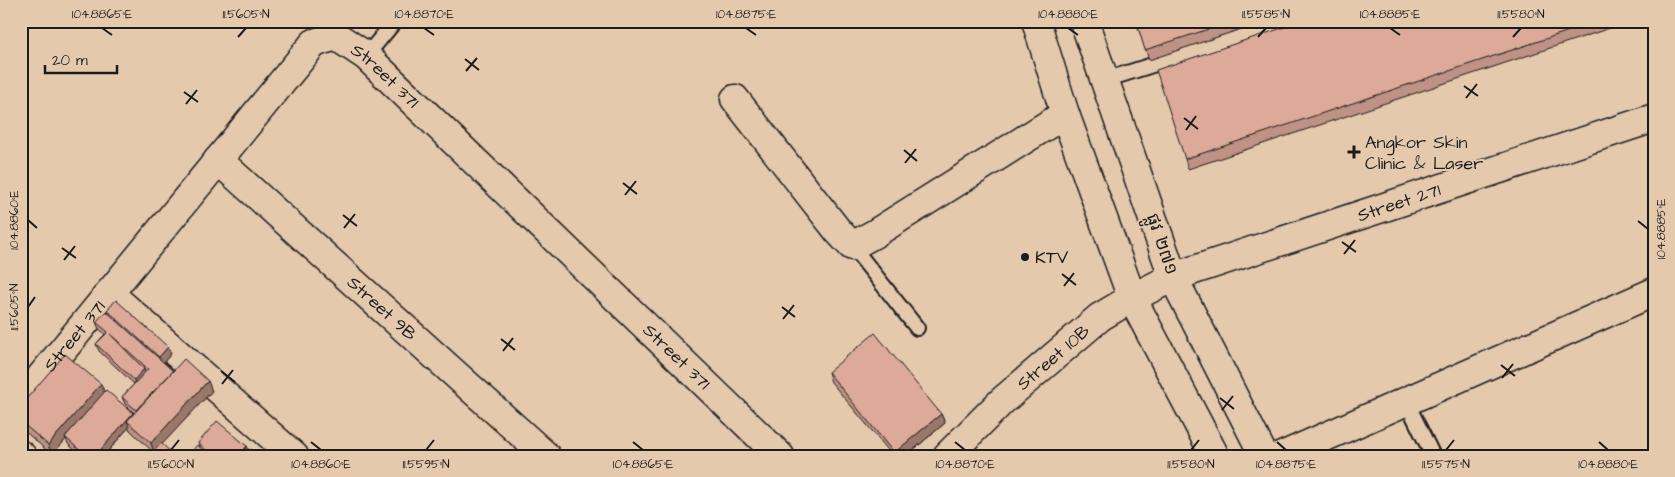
<svg xmlns="http://www.w3.org/2000/svg" width="1675" height="477" viewBox="0 0 1675 477" font-family="'Architects Daughter','Noto Sans Khmer',sans-serif">
<style>
.lines{fill:none;stroke-linecap:round;stroke-linejoin:round}
.service-casing{stroke:#1c1c1c;stroke-width:18}
.minor-casing{stroke:#1c1c1c;stroke-width:31}
.primary-casing{stroke:#1c1c1c;stroke-width:31}
.service{stroke:#e5c9ac;stroke-width:14}
.minor{stroke:#e5c9ac;stroke-width:28}
.primary{stroke:#e5c9ac;stroke-width:28}
.wall{fill:#be9284;stroke:#1c1c1c}
.shaded-wall{fill:#9b776b;stroke:#1c1c1c}
.building{fill:#da9;stroke:#1c1c1c}
.ticks{fill:none;stroke:#1c1c1c;stroke-width:2}
.poi-dot{fill:#1c1c1c;stroke:#e5c9ac;stroke-width:2}
.labels{text-anchor:middle;dominant-baseline:central;stroke-width:4;stroke-linejoin:round;paint-order:stroke}
.street-label{font-size:18px;fill:#1c1c1c;stroke:#e5c9ac}
.poi-label{font-size:18px;fill:#1c1c1c;stroke:#e5c9ac;text-anchor:start}
.neatline{fill:none;stroke:#1c1c1c;stroke-width:2}
.ticks-label{font-size:12px;text-anchor:middle;fill:#1c1c1c}
</style>
<rect width="100%" height="100%" fill="#e5c9ac"/>
<filter id="ink" filterUnits="userSpaceOnUse"><feTurbulence type="fractalNoise" baseFrequency=".02" numOctaves="2"/><feDisplacementMap in="SourceGraphic" scale="10" xChannelSelector="R" yChannelSelector="G"/><feConvolveMatrix kernelMatrix="1 2 1 2 8 2 1 2 1" color-interpolation-filters="sRGB"/></filter>
<g filter="url(#ink)">
<g class="lines">
<!-- service casing -->
<g class="service-casing">
<path id="service" d="M 366,56 L 395,21
M 1105,80 L 1291,21
M 852,246 L 917,328
M 1406,401 L 1433,456"/>
</g>
<!-- minor casing -->
<g class="minor-casing">
<g id="minor">
<path d="M 735,99 L 838,231 L 852,246 L 874,234 L 1065,114"/>
<path id="s1" d="M 218,160 L 546,456"/>
<path d="M 109,293 L 294,456"/>
<path id="s2" d="M 21,401 L 314,43 L 336,36 L 366,56 L 780,456"/>
<path d="M 21,455 L 22,456"/>
<path id="s3" d="M 947,456 L 1002,401 L 1100,317 L 1132,298 L 1173,277 L 1654,118"/>
<path d="M 1282,456 L 1654,292"/>
</g>
</g>
<!-- primary casing -->
<g class="primary-casing">
<path id="primary" d="M 1036,21 L 1065,114 L 1132,298 L 1215,456
M 1084,21 L 1173,277 L 1264,456"/>
</g>
<!-- service -->
<use href="#service" class="service"/>
<!-- minor -->
<use href="#minor" class="minor"/>
<!-- primary -->
<use href="#primary" class="primary"/>
</g>
<!-- wall -->
<path class="wall" d="M 1136,21 L 1265,21 L 1149,60 Z
M 1303,21 L 1631,21 L 1188,169 L 1185,159 Z
M 107,310 L 171,354 L 163,362 L 173,371 L 212,391 L 153,452 L 130,430 L 129,427 L 104,456 L 81,456 L 68,444 L 66,439 L 52,455 L 21,428 L 21,405 L 101,384 L 104,392 L 133,414 L 134,413 L 125,404 L 122,397 L 134,384 L 99,351 L 96,344 L 105,334 L 99,329 L 96,322 L 108,313 Z
M 828,372 L 941,414 L 945,423 L 906,456 L 893,456 L 831,382 Z
M 198,443 L 247,446 L 249,452 L 259,456 L 188,456 L 200,447 Z"/>
<!-- shaded-wall -->
<path class="shaded-wall" d="M 168,347 L 171,354 L 162,364 L 159,357 Z
M 144,369 L 147,376 L 136,387 L 134,380 Z
M 208,381 L 212,391 L 154,453 L 151,443 Z
M 101,384 L 105,394 L 65,437 L 66,439 L 52,455 L 48,445 Z
M 133,413 L 135,420 L 127,421 L 129,427 L 104,456 L 95,456 Z
M 941,414 L 945,423 L 906,456 L 896,456 L 894,453 Z
M 247,446 L 249,453 L 247,456 L 239,456 Z"/>
<!-- building -->
<path class="building" d="M 1136,21 L 1233,21 L 1145,50 Z
M 1303,21 L 1599,21 L 1185,159 L 1156,70 Z
M 116,300 L 168,347 L 159,357 L 107,310 Z
M 106,311 L 173,371 L 136,410 L 122,397 L 148,369 L 110,334 L 144,369 L 134,380 L 96,344 L 108,332 L 96,322 Z
M 875,333 L 941,414 L 894,453 L 828,372 Z
M 65,354 L 101,384 L 48,445 L 21,422 L 21,405 Z
M 184,359 L 208,381 L 151,443 L 127,421 Z
M 106,390 L 133,413 L 95,456 L 86,456 L 65,437 Z
M 217,421 L 247,446 L 239,456 L 213,456 L 198,443 Z
M 161,443 L 175,456 L 150,456 Z
M 197,445 L 210,456 L 188,456 Z
M 251,449 L 259,456 L 245,456 Z"/>
</g>
<!-- ticks -->
<path class="ticks" d="M 102,28 L 112,35M 424,28 L 434,35M 746,28 L 756,35M 1068,28 L 1078,35M 1390,28 L 1400,35M 238,37 L 246,28M 1258,37 L 1266,28M 1513,37 L 1521,28M 465,59 L 479,70M 466,71 L 477,58M 1464,86 L 1478,96M 184,92 L 198,102M 1466,98 L 1477,84M 186,104 L 197,90M 1184,118 L 1198,129M 1186,130 L 1196,116M 904,150 L 917,161M 905,163 L 916,149M 623,183 L 637,194M 625,195 L 636,181M 343,215 L 357,226M 28,220 L 37,228M 1638,221 L 1648,229M 344,228 L 355,214M 1342,242 L 1356,252M 62,248 L 76,258M 1344,254 L 1355,240M 64,260 L 75,246M 1062,274 L 1076,285M 1064,286 L 1074,273M 28,307 L 35,297M 782,307 L 795,317M 783,319 L 794,305M 501,339 L 515,350M 503,351 L 513,338M 1501,365 L 1515,376M 221,371 L 235,382M 1502,378 L 1513,364M 222,384 L 233,370M 1220,398 L 1234,409M 1222,410 L 1233,396M 311,442 L 321,450M 633,442 L 643,450M 955,442 L 965,450M 1277,442 L 1286,450M 1599,442 L 1608,450M 171,450 L 179,440M 426,450 L 434,440M 1191,450 L 1199,440M 1446,450 L 1454,440"/>
<!-- markers -->
<g class="poi-dot">
<path d="M1351.5 144.5h5v5h5v5h-5v5h-5v-5h-5v-5h5z"/>
<circle cx="1025" cy="257" r="5"/>
</g>
<g class="labels">
<!-- street labels -->
<g class="street-label">
<text stroke="none"><textPath href="#s2" startOffset="549">Street 371</textPath></text>
<text stroke="none"><textPath href="#s3" startOffset="528">Street 271</textPath></text>
<text transform="translate(1162 244) rotate(71)">ផ្លូវ ២៧១</text>
<text stroke="none"><textPath href="#s1" startOffset="221">Street 9B</textPath></text>
<text stroke="none"><textPath href="#s2" startOffset="84">Street 371</textPath></text>
<text stroke="none"><textPath href="#s2" startOffset="954">Street 371</textPath></text>
<text stroke="none"><textPath href="#s3" startOffset="145">Street 10B</textPath></text>
</g>
<!-- poi labels -->
<g class="poi-label">
<text x="1365" y="142">Angkor Skin<tspan x="1365" dy="21">Clinic &amp; Laser</tspan></text>
<text x="1035" y="257">KTV</text>
</g>
</g>
<!-- margin -->
<rect width="1675" height="477" fill="none" stroke="#e5c9ac" stroke-width="55"/>
<!-- scale -->
<path d="M45 65v8h72v-8" fill="none" stroke="#1c1c1c" stroke-width="2.5"/>
<text x="52" y="65" font-size="15" fill="#1c1c1c" stroke="#e5c9ac" stroke-width="4" paint-order="stroke">20 m</text>
<rect x="28" y="28" width="1620" height="422" class="neatline"/>
<g class="ticks-label">
<text x="102" y="18">104.8865°E</text>
<text x="246" y="18">11.5605°N</text>
<text x="424" y="18">104.8870°E</text>
<text x="746" y="18">104.8875°E</text>
<text x="1068" y="18">104.8880°E</text>
<text x="1266" y="18">11.5585°N</text>
<text x="1390" y="18">104.8885°E</text>
<text x="1521" y="18">11.5580°N</text>
<text transform="translate(14 220) rotate(-90)" y="4">104.8860°E</text>
<text transform="translate(1661 229) rotate(-90)" y="4">104.8885°E</text>
<text transform="translate(14 307) rotate(-90)" y="4">11.5605°N</text>
<text x="171" y="468">11.5600°N</text>
<text x="321" y="468">104.8860°E</text>
<text x="426" y="468">11.5595°N</text>
<text x="643" y="468">104.8865°E</text>
<text x="965" y="468">104.8870°E</text>
<text x="1191" y="468">11.5580°N</text>
<text x="1286" y="468">104.8875°E</text>
<text x="1446" y="468">11.5575°N</text>
<text x="1608" y="468">104.8880°E</text>
</g>
</svg>
